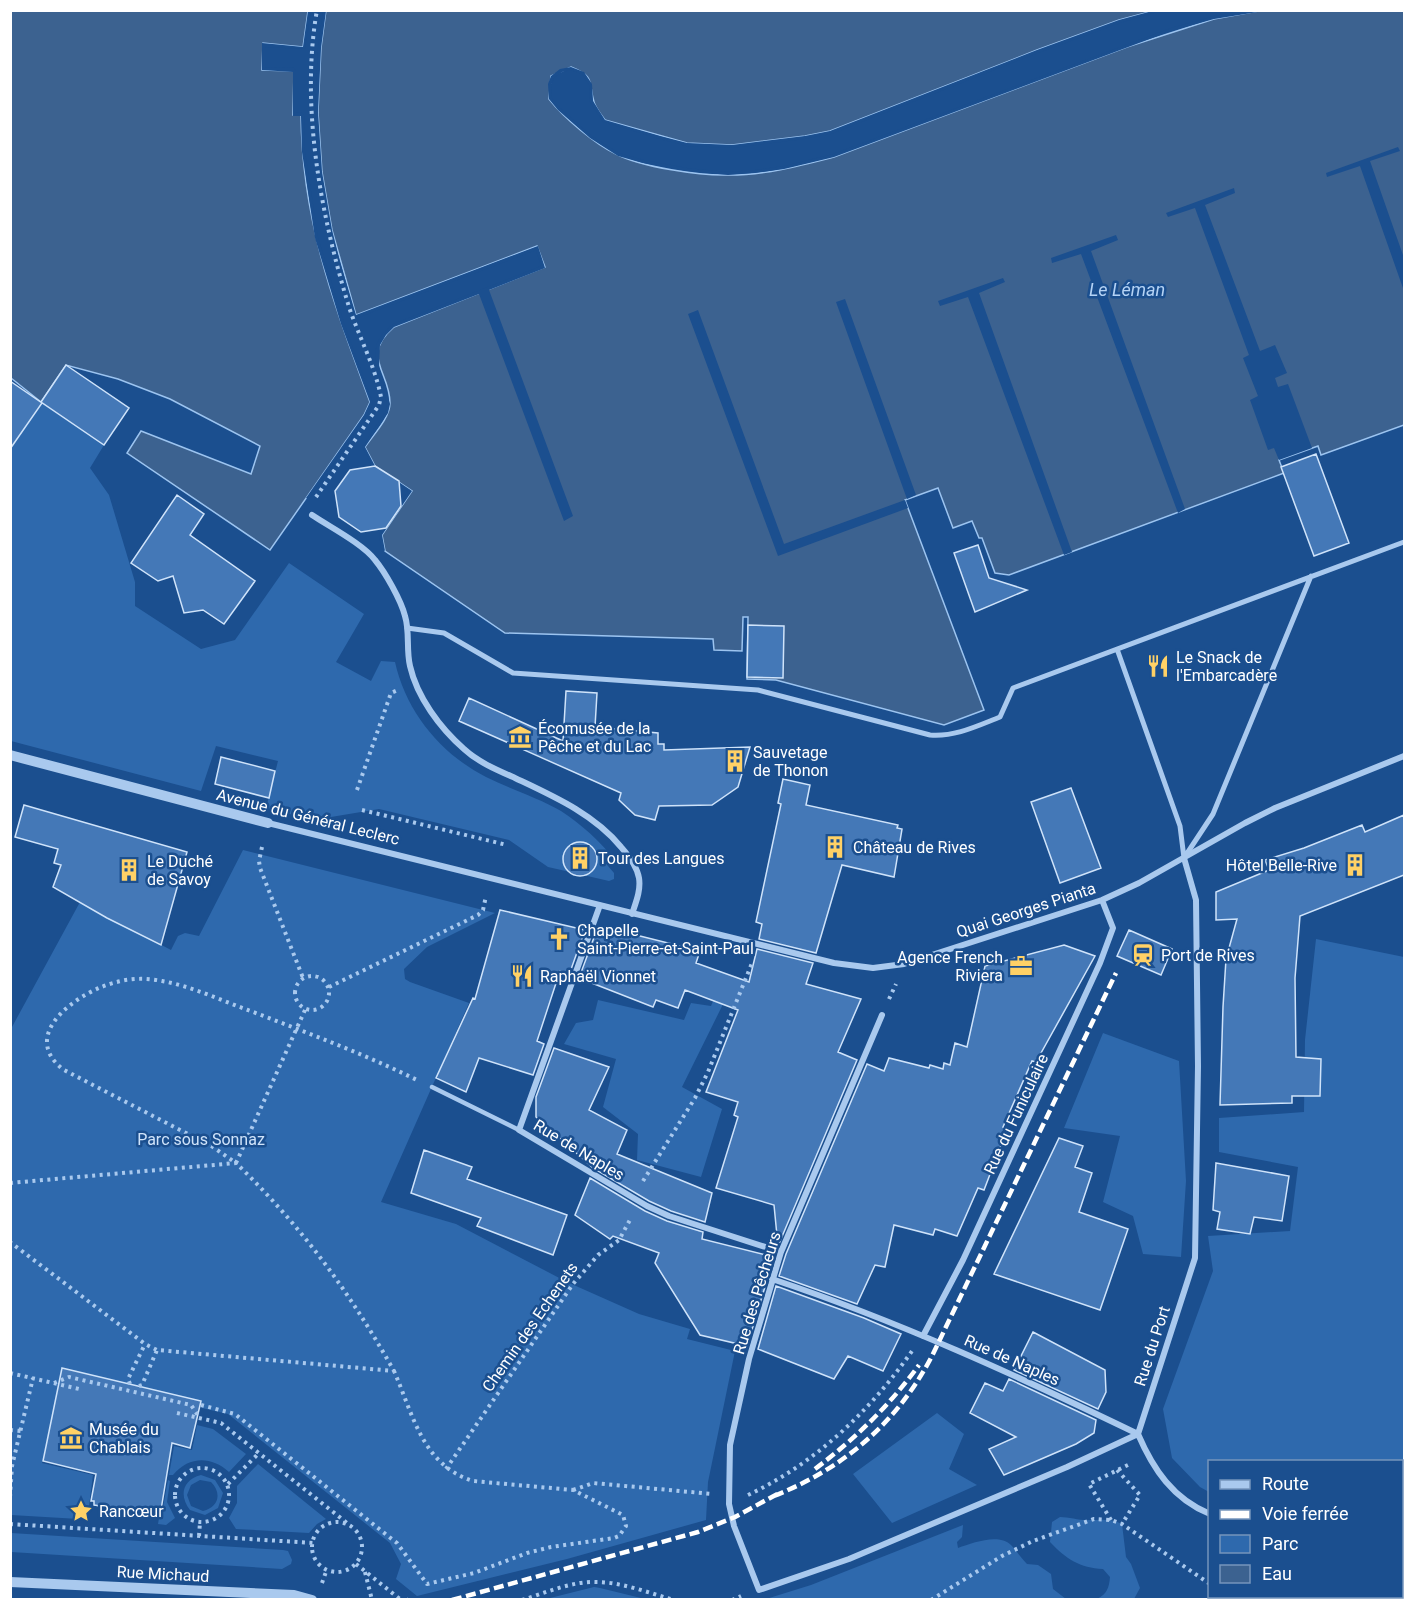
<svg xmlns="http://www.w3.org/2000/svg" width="1415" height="1610" viewBox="0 0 1415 1610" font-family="Roboto,sans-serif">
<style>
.green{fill:#2e69ad;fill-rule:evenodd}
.water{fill:#3c6290;stroke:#9cc4f0;stroke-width:1.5}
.pier{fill:#1b4f8f}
.building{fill:#4478b7;stroke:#cfe3fa;stroke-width:1.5}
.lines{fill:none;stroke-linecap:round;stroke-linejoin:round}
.path{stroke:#a9c9ee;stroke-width:4;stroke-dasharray:3 4.5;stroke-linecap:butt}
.service{stroke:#a9c9ee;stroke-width:4.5}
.pedestrian{stroke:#a9c9ee;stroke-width:5}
.minor{stroke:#a9c9ee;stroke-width:6}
.tertiary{stroke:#a9c9ee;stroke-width:10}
.rail{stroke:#fff;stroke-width:4.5;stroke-dasharray:10 4.5;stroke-linecap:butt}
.labels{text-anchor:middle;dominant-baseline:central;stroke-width:5;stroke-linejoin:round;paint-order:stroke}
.poi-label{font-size:16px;fill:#fff;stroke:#1b4f8f;text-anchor:start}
.street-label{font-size:16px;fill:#fff;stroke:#1b4f8f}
.park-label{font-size:16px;fill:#cfe3fa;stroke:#1b4f8f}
.water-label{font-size:18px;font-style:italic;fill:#b5d3f5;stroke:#1b4f8f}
</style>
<rect width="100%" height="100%" fill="#1b4f8f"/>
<!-- green -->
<path class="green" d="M 42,403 L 104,445 L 90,468 L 109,495 L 135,582 L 135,606 L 201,649 L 235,640 L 289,563 L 364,614 L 336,662 L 371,681 L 381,661 L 395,662 C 406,712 441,754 486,777 C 510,789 537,797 561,811 C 582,825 599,840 615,860 L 608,866 L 614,873 L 614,879 L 609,881 L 583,875 L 594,868 L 597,859 C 595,846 585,839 573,843 L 564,853 L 564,864 L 570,872 L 548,867 L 509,840 L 379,809 L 313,820 L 266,808 L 278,761 L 216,746 L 201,791 L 11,741 L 10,449 Z
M 243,850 L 495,913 L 427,947 L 404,969 L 405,979 L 410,982 L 469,1003 L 381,1202 L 456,1224 L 567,1282 L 639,1314 L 690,1329 L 687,1339 L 735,1351 L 708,1482 L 706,1520 L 567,1559 L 417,1596 L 396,1579 L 401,1564 L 390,1543 L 228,1414 L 202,1408 L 196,1400 L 69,1370 L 60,1374 L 68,1376 L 57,1393 L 42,1463 L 93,1475 L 88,1514 L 79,1519 L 11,1515 L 10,1026 L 12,1027 L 80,902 L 171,950 L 178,936 L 185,933 L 199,936 Z
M 1316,939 L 1404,957 L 1404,1540 L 1402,1540 L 1402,1462 L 1210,1462 L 1209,1492 L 1200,1487 L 1172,1458 L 1163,1409 L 1213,1271 L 1208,1236 L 1290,1231 L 1298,1167 L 1219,1152 L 1219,1118 L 1304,1112 L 1305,1040 Z
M 722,980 L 732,986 L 682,1087 L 722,1109 L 701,1177 L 637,1160 L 638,1134 L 603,1107 L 616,1059 L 564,1044 L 576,1023 L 593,1020 L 598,1000 L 684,1020 L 691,1003 L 711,1006 Z
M 1103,1033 L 1179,1061 L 1186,1181 L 1181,1257 L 1143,1254 L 1133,1216 L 1103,1202 L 1120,1136 L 1064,1128 Z
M 937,1413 L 964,1434 L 949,1469 L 977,1485 L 892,1523 L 853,1474 Z
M 197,1425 L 213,1429 L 246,1454 L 229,1472 C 211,1456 189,1456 173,1475 L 169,1475 L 174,1446 L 192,1450 Z
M 258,1464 L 326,1519 L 317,1524 L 309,1533 L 236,1529 L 229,1518 L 237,1503 L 237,1486 Z
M 201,1475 L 215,1480 L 223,1493 L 218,1508 L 205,1515 L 190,1510 C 179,1496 182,1480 201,1475 ZM 200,1480 L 211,1482 C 222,1493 219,1507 203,1511 L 191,1506 L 187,1495 L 191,1485 Z
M 168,1480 L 170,1481 L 167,1502 L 175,1518 L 166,1525 L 158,1524 L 159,1518 L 161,1518 Z
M 1060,1517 C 1069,1517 1082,1521 1089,1520 C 1101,1520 1111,1518 1122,1524 L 1126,1557 L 1131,1564 L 1140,1588 L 1134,1599 L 1097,1599 C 1107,1594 1109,1588 1110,1577 L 1103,1569 C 1080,1568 1066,1559 1050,1542 L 1052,1522 Z
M 963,1525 L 962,1537 L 957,1542 L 958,1548 C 973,1543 998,1533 1011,1545 C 1017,1551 1021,1558 1027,1564 L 1038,1565 L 1051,1574 L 1053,1589 L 1066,1599 L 766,1599 L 811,1585 Z
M 11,1533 L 283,1550 L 288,1551 L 292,1560 L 291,1564 L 282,1569 L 11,1552 Z
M 594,1587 L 600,1588 L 645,1599 L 546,1599 Z"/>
<!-- water -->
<path class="water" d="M 326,10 L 1153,11 L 1119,20 L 1037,50 L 830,131 L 805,136 L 732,145 L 687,143 L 605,120 C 601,114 596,109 594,102 C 588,82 596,77 571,67 L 551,76 L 549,99 C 564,118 595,144 616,154 C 641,167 701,176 729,175 C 765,175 799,166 834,157 L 1127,47 L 1214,19 L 1264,10 L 1404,11 L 1404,425 L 1321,455 L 1318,446 L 1279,460 L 1284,473 L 1009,575 L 995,573 L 982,538 L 979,538 L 972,521 L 953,528 L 938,488 L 905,500 L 984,710 L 944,725 L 776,680 L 747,679 L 748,617 L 743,617 L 742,651 L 714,650 L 713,639 L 505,633 L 385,551 L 382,535 L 412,491 L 375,466 L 365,447 C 373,435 390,418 390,403 C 390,372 360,356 394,327 L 545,267 L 537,246 L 356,315 L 332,230 L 322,172 L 318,112 L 321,48 Z
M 10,11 L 308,11 L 303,47 L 263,43 L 262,70 L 294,71 L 293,115 L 301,115 C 302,222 334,304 370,402 L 364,415 L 270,550 L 127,453 L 141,431 L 251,474 L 260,446 L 170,399 L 118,379 L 66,365 L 41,402 L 11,378 Z"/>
<!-- pier -->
<path class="pier" d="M 311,10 L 305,49 L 265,47 L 265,67 L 294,68 L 296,71 L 296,113 L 301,112 L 304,115 L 305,151 L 318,237 L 344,323 L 373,403 L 367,416 L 309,499 L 306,498 L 364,415 L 370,402 L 341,324 L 315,238 L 302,152 L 301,116 L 293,116 L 293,72 L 262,70 L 262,43 L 303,47 L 308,11 Z
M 323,10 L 326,11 L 321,48 L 318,112 L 322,172 L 332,230 L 340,262 L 356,315 L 538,246 L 545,268 L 489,290 L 573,516 L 564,521 L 479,294 L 394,327 L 386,335 L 380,345 L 379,367 L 390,404 L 388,413 L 365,447 L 375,466 L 412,491 L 382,535 L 385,551 L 381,548 L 379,534 L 408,491 L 373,468 L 362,447 L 385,412 L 387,404 L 376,367 L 375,354 L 377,343 L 383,333 L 393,324 L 541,266 L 536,250 L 357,318 L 354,317 L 337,263 L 329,231 L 319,172 L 315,111 L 318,48 Z
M 1156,10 L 1154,13 L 1120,23 L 1038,53 L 831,134 L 805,139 L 732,148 L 686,146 L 660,139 L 603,122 L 590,102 L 589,85 L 582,74 L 571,70 L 562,72 L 554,78 L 551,85 L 552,98 L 560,108 L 592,136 L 619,153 L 644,160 L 687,168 L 728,172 L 755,170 L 784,166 L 833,154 L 1171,28 L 1214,16 L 1244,10 L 1264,11 L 1214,19 L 1171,31 L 834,157 L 784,169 L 755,173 L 728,175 L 687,171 L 643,163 L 618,156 L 590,138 L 558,110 L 549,99 L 548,84 L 551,76 L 560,69 L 571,67 L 584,72 L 592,84 L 593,101 L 605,120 L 660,136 L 687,143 L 732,145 L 805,136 L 830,131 L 1037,50 L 1119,20 Z
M 1398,147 L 1400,151 L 1370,161 L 1404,258 L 1404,291 L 1360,166 L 1327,177 L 1326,173 Z
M 1234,188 L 1235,193 L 1205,205 L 1260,351 L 1275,345 L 1287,373 L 1275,378 L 1278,387 L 1288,384 L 1312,448 L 1279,460 L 1274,448 L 1268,450 L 1250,400 L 1258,396 L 1243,358 L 1249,355 L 1195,208 L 1168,217 L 1166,213 Z
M 1116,235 L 1118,240 L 1091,251 L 1185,509 L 1178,513 L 1081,254 L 1052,263 L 1051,258 Z
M 1003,278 L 1005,282 L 979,293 L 1072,552 L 1064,555 L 968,297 L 940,306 L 938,301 Z
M 845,299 L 916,495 L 907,499 L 836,302 Z
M 698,310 L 784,544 L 905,500 L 908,508 L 778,556 L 688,314 Z"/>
<!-- building -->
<path class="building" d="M 66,365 L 129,408 L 104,445 L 41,402 Z
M 10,381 L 42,403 L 10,449 Z
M 1316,454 L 1349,543 L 1314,556 L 1281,467 Z
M 375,466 L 399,481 L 401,506 L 386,528 L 361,532 L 339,517 L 335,491 L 350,470 Z
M 177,495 L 204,514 L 190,535 L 255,581 L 224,624 L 203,610 L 184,613 L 173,576 L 158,581 L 131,563 Z
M 978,545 L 989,578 L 1027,590 L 975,612 L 954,553 Z
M 748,625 L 784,626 L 783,678 L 747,677 Z
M 566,691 L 597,693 L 595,727 L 658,733 L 658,744 L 664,744 L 664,750 L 750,747 L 738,787 L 712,805 L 659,806 L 655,820 L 635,815 L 619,800 L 621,793 L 459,721 L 469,698 L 563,741 Z
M 221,757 L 275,771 L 269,798 L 215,784 Z
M 783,779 L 810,785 L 806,805 L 898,825 L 897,828 L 902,829 L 894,877 L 842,865 L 816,953 L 759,939 L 762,924 L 756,922 L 781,804 L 778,803 Z
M 1071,788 L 1101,868 L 1060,883 L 1031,802 Z
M 24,805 L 187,852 L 161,945 L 107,918 L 53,887 L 61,865 L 54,863 L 58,849 L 15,837 Z
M 1404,815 L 1404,875 L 1300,916 L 1295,978 L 1296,1057 L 1321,1059 L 1320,1096 L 1292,1096 L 1292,1103 L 1220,1105 L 1223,1007 L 1226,959 L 1237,919 L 1216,920 L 1216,892 L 1269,870 L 1265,860 L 1304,848 L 1362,825 L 1365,832 Z
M563 859a17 17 0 1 1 34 0a17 17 0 1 1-34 0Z
M 500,910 L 585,930 L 569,975 L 560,971 L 537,1041 L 544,1044 L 533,1075 L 479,1058 L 466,1092 L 436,1078 L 473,998 L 475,999 Z
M 616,930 L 700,951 L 696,963 L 749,982 L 757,949 L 813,963 L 806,984 L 861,999 L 838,1052 L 857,1060 L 778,1246 L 774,1205 L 716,1188 L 738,1117 L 734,1115 L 738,1102 L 706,1092 L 738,1010 L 685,990 L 678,1008 L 656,1000 L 653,1007 L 579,978 L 596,932 L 614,936 Z
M 1129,930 L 1172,949 L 1161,975 L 1117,956 Z
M 1064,945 L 1095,956 L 1036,1062 L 1032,1061 L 1003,1127 L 1006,1128 L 1000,1148 L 984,1190 L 978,1188 L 957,1236 L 935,1229 L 933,1235 L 894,1225 L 885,1267 L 875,1265 L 857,1304 L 779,1276 L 786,1254 L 867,1064 L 884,1071 L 889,1058 L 929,1068 L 930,1065 L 943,1069 L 944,1063 L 950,1065 L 955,1043 L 967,1047 L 985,966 Z
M 554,1048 L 609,1067 L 589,1110 L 627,1130 L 617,1154 L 712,1193 L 705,1222 L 671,1211 L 649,1201 L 593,1168 L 536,1117 L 536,1097 Z
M 1059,1138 L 1083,1146 L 1075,1167 L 1092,1173 L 1079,1212 L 1128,1229 L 1100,1310 L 994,1274 Z
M 424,1150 L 472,1167 L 467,1179 L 567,1215 L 553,1255 L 477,1226 L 481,1218 L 411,1193 Z
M 1216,1163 L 1289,1176 L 1282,1221 L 1254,1217 L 1250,1234 L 1217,1229 L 1220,1212 L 1213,1210 Z
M 590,1178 L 645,1211 L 667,1221 L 703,1232 L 702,1239 L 774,1257 L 747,1346 L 700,1335 L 655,1263 L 659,1253 L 613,1236 L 610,1239 L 575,1215 Z
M 776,1286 L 864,1318 L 901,1334 L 883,1371 L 848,1356 L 834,1379 L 758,1349 Z
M 1033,1332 L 1105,1370 L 1106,1392 L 1098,1409 L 1014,1370 Z
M 62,1368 L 201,1401 L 190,1448 L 172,1443 L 160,1516 L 94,1505 L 94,1501 L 91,1501 L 96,1474 L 43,1461 Z
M 1009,1379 L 1096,1420 L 1094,1433 L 1076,1444 L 1004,1475 L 989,1449 L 1016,1437 L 970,1413 L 985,1383 L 1003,1391 Z"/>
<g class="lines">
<!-- path -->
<path class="path" d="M 316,497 L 379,405 L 381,397 C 375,366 359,337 349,307 C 321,216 300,106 317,10
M 357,790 L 391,693 L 398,690
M 362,810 L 507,845
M 262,847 L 259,861 L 260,868 L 303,978
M295 993a17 17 0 1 1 34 0a17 17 0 1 1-34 0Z
M 329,987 L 478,915 L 483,910 L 486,896
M 889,999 L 896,984
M 305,1010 C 282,1061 259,1112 236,1163 L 213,1147 L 64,1070 C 16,1034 81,990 117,982 C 131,978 147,978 162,981 C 191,986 220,1000 248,1010 C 305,1032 362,1053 417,1080
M 643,1181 L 695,1098 L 708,1072 L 752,963
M 10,1183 L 236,1163 C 302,1227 349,1291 394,1371 L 157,1350 L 145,1344 L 10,1242
M 10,1373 L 79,1389
M 54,1383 L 69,1377 L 191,1405 L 199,1417
M 130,1384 L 128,1379 L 145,1344
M 139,1386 L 142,1385 L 157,1350
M 201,1405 L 235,1414 L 388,1536 L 397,1543 L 427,1584 L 474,1573 L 527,1553 L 551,1547 L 614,1538 L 619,1536 L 626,1526 L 623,1515 L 573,1490 L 473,1481 C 422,1465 413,1414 394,1371
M 177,1413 L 221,1423 L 352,1527
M 10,1430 L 21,1431
M175 1495a27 27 0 1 1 54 0a27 27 0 1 1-54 0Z
M 446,1469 L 573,1284 L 598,1255 L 619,1240 L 631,1218
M 1117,1470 L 1140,1495 L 1122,1524
M 228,1484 L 259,1453
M 573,1490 L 593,1483 L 712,1494
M 748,1495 C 816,1463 870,1411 912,1351
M 10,1497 L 12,1466 L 33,1378
M 1111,1520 L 1089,1484 L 1130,1464
M312 1547a25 25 0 1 1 50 0a25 25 0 1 1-50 0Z
M 10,1524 L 313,1543
M 199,1536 L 200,1522
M 356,1564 L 401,1600
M 365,1572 L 372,1600
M 322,1583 L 327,1569
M 1228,1596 L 1232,1600
M 381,1600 L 382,1600
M 408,1600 L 409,1599
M 522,1600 C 545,1593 572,1581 596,1582 C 622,1582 649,1593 674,1600
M 732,1600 L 741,1596
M 931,1600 L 1002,1556 L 1033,1541 L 1094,1519 L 1111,1520 L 1122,1524 L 1210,1584"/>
<!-- service -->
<path class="service" d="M 432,1087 L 519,1130"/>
<!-- pedestrian -->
<path class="pedestrian" d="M 407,628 L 444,633 L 513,673 L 758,690 L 930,735 C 955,737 977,726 1000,717 L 1013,688 L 1404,542
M 1117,649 L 1180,826 L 1184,858 L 1213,814 L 1311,576"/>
<!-- minor -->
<path class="minor" d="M 312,515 C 330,527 363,544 375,560 C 385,572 401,600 405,616 C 410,632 406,649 410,666 C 417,697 440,728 464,749 C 478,762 497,770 515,778 C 553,796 594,814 621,847 C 629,856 637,866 639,878 C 641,890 636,902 632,914
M 268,823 L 834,963 L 873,968 L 904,964 L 1102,900 L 1139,883 L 1245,823 L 1275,808 L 1404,756
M 600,905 L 519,1130 L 647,1206 L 669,1216 L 781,1252
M 882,1015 L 781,1252 L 749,1359 L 730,1445 L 729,1504 L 734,1526 L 759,1590 L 849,1559 L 1067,1467 L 1138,1434 L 1195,1258 L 1198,1066 L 1196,900 L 1184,858
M 772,1279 C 898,1321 1018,1376 1138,1434
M 923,1336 L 963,1260 L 1100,963 L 1113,928 L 1102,900
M 1138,1434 C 1153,1469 1173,1499 1210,1514
M 1402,1561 L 1404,1561"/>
<!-- tertiary -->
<path class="tertiary" d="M 10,755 L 268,823
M 10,1582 L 294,1595 L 312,1600"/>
<!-- rail -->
<path class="rail" d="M 815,1469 C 855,1439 890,1405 919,1365
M 774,1496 C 844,1468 897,1423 932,1356 L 1116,973
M 452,1600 L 698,1532 L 735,1517 L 781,1492"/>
</g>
<!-- icons -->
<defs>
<g id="restaurant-bare" transform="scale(1.8)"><path d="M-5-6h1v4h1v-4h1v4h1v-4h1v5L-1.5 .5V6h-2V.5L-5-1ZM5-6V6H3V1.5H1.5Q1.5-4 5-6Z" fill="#ffd166" stroke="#1b4f8f" stroke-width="2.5" paint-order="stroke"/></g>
<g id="museum-bare" transform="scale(1.8)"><path d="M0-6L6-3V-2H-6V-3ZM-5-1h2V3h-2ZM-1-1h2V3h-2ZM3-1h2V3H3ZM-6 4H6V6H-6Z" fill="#ffd166" stroke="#1b4f8f" stroke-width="2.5" paint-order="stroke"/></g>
<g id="building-bare" transform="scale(1.8)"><path d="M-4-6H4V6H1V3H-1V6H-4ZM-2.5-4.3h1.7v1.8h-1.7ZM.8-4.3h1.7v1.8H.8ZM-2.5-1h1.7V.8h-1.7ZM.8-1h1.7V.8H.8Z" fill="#ffd166" stroke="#1b4f8f" stroke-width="2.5" paint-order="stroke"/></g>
<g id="church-bare" transform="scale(1.8)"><path d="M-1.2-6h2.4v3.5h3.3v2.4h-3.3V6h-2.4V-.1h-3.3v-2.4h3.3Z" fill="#ffd166" stroke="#1b4f8f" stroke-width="2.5" paint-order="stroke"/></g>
<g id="station-bare" transform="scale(1.8)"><path d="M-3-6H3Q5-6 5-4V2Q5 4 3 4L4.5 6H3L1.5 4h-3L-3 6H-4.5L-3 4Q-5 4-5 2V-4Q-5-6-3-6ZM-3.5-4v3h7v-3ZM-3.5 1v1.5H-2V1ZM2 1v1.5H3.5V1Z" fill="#ffd166" stroke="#1b4f8f" stroke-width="2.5" paint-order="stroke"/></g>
<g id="office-bare" transform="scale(1.8)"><path d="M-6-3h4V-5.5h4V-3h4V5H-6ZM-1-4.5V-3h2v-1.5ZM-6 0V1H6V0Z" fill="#ffd166" stroke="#1b4f8f" stroke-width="2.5" paint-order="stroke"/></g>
<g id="sight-bare" transform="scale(1.8)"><path d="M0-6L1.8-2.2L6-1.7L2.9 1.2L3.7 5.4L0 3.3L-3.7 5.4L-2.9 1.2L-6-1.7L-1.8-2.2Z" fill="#ffd166" stroke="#1b4f8f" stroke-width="2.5" paint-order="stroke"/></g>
</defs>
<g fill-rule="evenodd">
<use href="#restaurant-bare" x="1158" y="666"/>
<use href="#museum-bare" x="520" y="737"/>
<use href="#building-bare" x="735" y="761"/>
<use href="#building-bare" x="835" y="847"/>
<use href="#building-bare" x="580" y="858"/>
<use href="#building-bare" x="1355" y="865"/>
<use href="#building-bare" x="129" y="870"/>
<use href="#church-bare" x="559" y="939"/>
<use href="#station-bare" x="1143" y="955"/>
<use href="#office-bare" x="1021" y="966"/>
<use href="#restaurant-bare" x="522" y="976"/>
<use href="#museum-bare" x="71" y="1438"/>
<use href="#sight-bare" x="81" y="1511"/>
</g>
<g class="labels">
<!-- poi labels -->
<g class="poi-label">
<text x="1176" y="657">Le Snack de<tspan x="1176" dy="18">l'Embarcadère</tspan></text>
<text x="538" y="728">Écomusée de la<tspan x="538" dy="18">Pêche et du Lac</tspan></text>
<text x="753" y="752">Sauvetage<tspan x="753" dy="18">de Thonon</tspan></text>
<text x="853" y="847">Château de Rives</text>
<text x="598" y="858">Tour des Langues</text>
<text x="147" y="861">Le Duché<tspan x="147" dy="18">de Savoy</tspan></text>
<text x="1337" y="865" text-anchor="end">Hôtel Belle-Rive</text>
<text x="577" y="930">Chapelle<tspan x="577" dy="18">Saint-Pierre-et-Saint-Paul</tspan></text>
<text x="1161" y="955">Port de Rives</text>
<text x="1003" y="957" text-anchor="end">Agence French<tspan x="1003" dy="18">Riviera</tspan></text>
<text x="540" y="976">Raphaël Vionnet</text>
<text x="89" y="1429">Musée du<tspan x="89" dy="18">Chablais</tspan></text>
<text x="99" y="1511">Rancœur</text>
</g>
<!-- street labels -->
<g class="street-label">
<text transform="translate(308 817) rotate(14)">Avenue du Général Leclerc</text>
<text transform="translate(1026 910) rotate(-18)">Quai Georges Pianta</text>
<text transform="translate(1016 1114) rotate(-65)">Rue du Funiculaire</text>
<text transform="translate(579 1150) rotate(31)">Rue de Naples</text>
<text transform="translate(757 1293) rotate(-73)">Rue des Pêcheurs</text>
<text transform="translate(530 1327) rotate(-55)">Chemin des Echenets</text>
<text transform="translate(1152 1346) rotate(-72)">Rue du Port</text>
<text transform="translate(1012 1360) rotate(24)">Rue de Naples</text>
<text transform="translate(163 1574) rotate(3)">Rue Michaud</text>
</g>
<!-- park labels -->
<g class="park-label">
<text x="201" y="1139">Parc sous Sonnaz</text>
</g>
<!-- water labels -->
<g class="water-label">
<text x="1127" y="289">Le Léman</text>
</g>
</g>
<!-- border -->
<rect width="1415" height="1610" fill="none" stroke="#ffffff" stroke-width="24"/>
<!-- legend -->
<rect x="1208" y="1460" width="195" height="138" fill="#1b4f8f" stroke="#7695bc" stroke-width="1.5"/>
<rect x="1220" y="1480" width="30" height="9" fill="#a9c9ee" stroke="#7695bc" stroke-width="1.5"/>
<text x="1262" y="1490" font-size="18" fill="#ffffff">Route</text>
<rect x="1220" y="1510" width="30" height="9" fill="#ffffff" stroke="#7695bc" stroke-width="1.5"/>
<text x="1262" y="1520" font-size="18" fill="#ffffff">Voie ferrée</text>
<rect x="1220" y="1535" width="30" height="18" fill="#2e69ad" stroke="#7695bc" stroke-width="1.5"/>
<text x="1262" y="1550" font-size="18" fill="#ffffff">Parc</text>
<rect x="1220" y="1565" width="30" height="18" fill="#3c6290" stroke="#7695bc" stroke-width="1.5"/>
<text x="1262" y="1580" font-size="18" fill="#ffffff">Eau</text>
</svg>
